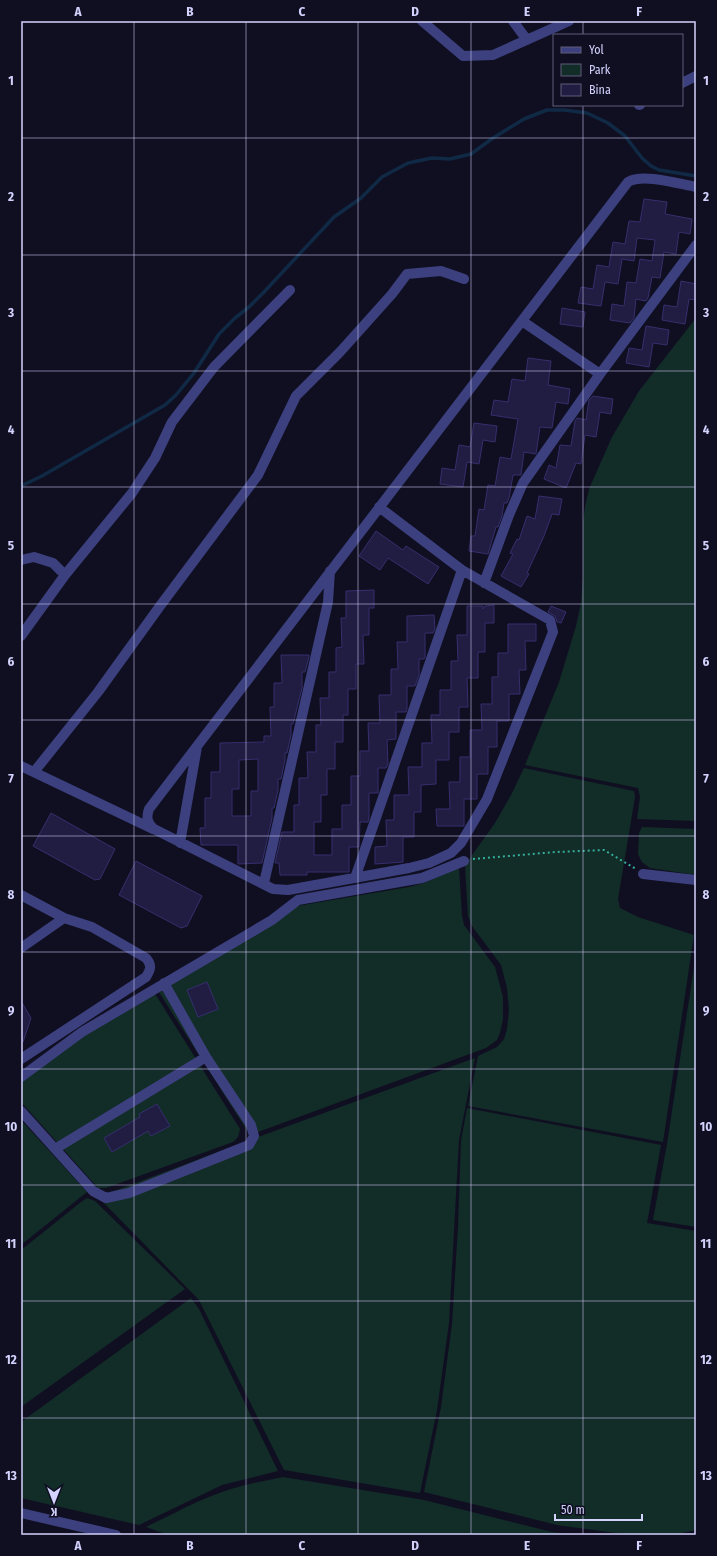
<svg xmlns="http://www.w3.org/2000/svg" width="717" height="1556" viewBox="0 0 717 1556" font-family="'Fira Sans Condensed',sans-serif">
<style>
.green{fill:#122c28}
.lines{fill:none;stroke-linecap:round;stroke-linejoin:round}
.stream{stroke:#102945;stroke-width:3.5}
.building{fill:#201c42;stroke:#352f6d;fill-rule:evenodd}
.path{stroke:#35ae9b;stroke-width:2;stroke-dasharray:2 3;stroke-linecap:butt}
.minor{stroke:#3c407e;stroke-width:10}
.grid{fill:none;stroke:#d3d2fd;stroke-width:1;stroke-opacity:0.55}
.neatline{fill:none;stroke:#d3d2fd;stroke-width:1.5}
.grid-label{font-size:13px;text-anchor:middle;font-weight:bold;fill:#d3d2fd}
</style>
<rect width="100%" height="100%" fill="#100f22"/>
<!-- green -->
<path class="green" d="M 696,318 L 696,821 L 637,819 L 640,797 L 638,788 L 525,765 L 559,682 L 576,626 L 581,603 L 583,577 L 583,522 L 585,507 L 589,489 L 612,437 L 639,391 Z
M 524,768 L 634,791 L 635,797 L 618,899 L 620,908 L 638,917 L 694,935 L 663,1142 L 468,1106 L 478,1056 L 497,1047 L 504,1039 L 507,1029 L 509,1010 L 507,988 L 501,965 L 472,926 L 468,916 L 465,865 L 495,823 L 511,795 Z
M 642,827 L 696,829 L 696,875 L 650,868 L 642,862 L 638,854 L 639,833 Z
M 459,867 L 462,916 L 464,925 L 495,967 L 503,997 L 503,1019 L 500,1033 L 497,1040 L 486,1048 L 250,1135 L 155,986 L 291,907 L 409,887 L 424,883 Z
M 696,954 L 696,1227 L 653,1220 L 667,1144 Z
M 152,989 L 240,1129 L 238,1137 L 233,1142 L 106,1188 L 98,1188 L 21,1102 L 21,1077 Z
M 475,1058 L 459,1140 L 449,1323 L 437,1410 L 420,1493 L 284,1470 L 199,1300 L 98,1197 L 258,1137 Z
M 467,1108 L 661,1145 L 647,1223 L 696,1231 L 696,1530 L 673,1535 L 630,1535 L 557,1525 L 424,1492 L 441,1407 L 452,1324 L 458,1226 L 461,1141 Z
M 21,1120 L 87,1192 L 21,1245 Z
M 87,1198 L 95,1201 L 185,1289 L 21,1407 L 21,1250 L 81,1202 Z
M 191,1298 L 199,1309 L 278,1471 L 222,1485 L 139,1525 L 21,1498 L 21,1422 Z
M 283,1477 L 424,1500 L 552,1532 L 578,1535 L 168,1535 L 146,1527 C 171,1515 196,1501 222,1492 C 242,1485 263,1481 283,1477 Z"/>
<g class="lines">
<!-- stream -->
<path class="stream" d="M 21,486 L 42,476 L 165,405 L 176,395 L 194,373 L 219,334 L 235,318 L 249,307 L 264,292 L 334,217 L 361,198 L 382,177 L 408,163 L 432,158 L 450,159 L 471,154 L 493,138 L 524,119 L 547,110 L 564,110 L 587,113 L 608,123 L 625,136 L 642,158 L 651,166 L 659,170 L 696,176"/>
</g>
<!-- building -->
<path class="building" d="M 644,199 L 667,202 L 665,214 L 692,219 L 690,234 L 679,232 L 676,254 L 664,252 L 660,278 L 652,277 L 648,298 L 646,301 L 636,299 L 634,318 L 630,323 L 610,320 L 612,304 L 624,306 L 627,282 L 636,283 L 640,259 L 652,261 L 655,240 L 637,238 L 634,261 L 622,259 L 618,284 L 605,282 L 601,306 L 578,303 L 581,287 L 593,289 L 597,265 L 609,267 L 613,242 L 625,244 L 629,221 L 640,222 Z
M 681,281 L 696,284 L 696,300 L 689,299 L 685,324 L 662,320 L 664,305 L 677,307 Z
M 562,308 L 585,312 L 583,327 L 560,324 Z
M 646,326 L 669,330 L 667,345 L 653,343 L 649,367 L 626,363 L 629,348 L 642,350 Z
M 528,358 L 551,361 L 548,385 L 570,389 L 568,404 L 556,402 L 552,428 L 540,427 L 536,454 L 524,452 L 521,475 L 513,475 L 509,498 L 507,503 L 504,503 L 502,516 L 498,527 L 496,527 L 488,554 L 469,551 L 471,536 L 475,536 L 479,509 L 484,510 L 488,485 L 495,486 L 500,457 L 511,459 L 518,419 L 491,415 L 494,400 L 508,402 L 512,379 L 525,381 Z
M 593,396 L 613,399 L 611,414 L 600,412 L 596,437 L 585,435 L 581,464 L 576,463 L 566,488 L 544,479 L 549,465 L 556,468 L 560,445 L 571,446 L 575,421 L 577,418 L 586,420 L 589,400 Z
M 474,423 L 497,426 L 495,442 L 483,440 L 479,464 L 467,462 L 463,487 L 440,484 L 442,468 L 455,470 L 459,445 L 470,447 Z
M 539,496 L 562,499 L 559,515 L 552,514 L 544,536 L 527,573 L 529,574 L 521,587 L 501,576 L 513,554 L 510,553 L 517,539 L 519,540 L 527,516 L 535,519 Z
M 376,531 L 403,550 L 406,546 L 439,567 L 428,584 L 388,558 L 380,570 L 359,556 Z
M 374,590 L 374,608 L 369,608 L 369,635 L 363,635 L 364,664 L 356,664 L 356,689 L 348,689 L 348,715 L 343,715 L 343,742 L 335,742 L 335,769 L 327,769 L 327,795 L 321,795 L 321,822 L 314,822 L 314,855 L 332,855 L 332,829 L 342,829 L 342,805 L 351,805 L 351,776 L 360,776 L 360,751 L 369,751 L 368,723 L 380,723 L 379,695 L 391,695 L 391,669 L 398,669 L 397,642 L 407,642 L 407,616 L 434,615 L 435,629 L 433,633 L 425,633 L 425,657 L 424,659 L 419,659 L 419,675 L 415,686 L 407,686 L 407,708 L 406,712 L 396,712 L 396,739 L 387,740 L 388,764 L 386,768 L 378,768 L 378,793 L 369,793 L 369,817 L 368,822 L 360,822 L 359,847 L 349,847 L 349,872 L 307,872 L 307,875 L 280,875 L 279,863 L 275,863 L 282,832 L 294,832 L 294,805 L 299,805 L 299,778 L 308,778 L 307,752 L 316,752 L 316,725 L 321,725 L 320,698 L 329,698 L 329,672 L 336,672 L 336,648 L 342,647 L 341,618 L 346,618 L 346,591 Z
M 494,605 L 494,623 L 485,623 L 485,652 L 478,652 L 478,678 L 467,678 L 468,707 L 459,707 L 459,732 L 449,732 L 449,760 L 436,760 L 436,784 L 421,785 L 421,812 L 414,812 L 414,837 L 403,837 L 403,862 L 375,864 L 375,847 L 387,846 L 386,820 L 394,820 L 394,795 L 409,795 L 408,767 L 422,767 L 422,743 L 432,743 L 431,715 L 440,715 L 440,690 L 451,690 L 451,661 L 458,661 L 457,635 L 467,635 L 467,606 L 483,606 L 483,609 L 485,606 Z
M 551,606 L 566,612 L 561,623 L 557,622 L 555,616 L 548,612 Z
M 508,624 L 536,624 L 536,641 L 525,641 L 526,670 L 519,670 L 520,694 L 509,694 L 509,721 L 497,721 L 497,747 L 488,747 L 488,774 L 477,774 L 477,799 L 464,799 L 464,826 L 437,826 L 436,809 L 450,809 L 449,782 L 460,782 L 460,757 L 470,757 L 470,730 L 482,730 L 481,704 L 492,704 L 492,677 L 498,677 L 498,653 L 508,653 Z
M 281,655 L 309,655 L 309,657 L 305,672 L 302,672 L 302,688 L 293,724 L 291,724 L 291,735 L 287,753 L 285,753 L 285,760 L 281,779 L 278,779 L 278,790 L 274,808 L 272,808 L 272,818 L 262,863 L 238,864 L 238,845 L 201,845 L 200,828 L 205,828 L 205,798 L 211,798 L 211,772 L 220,772 L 220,743 L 264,742 L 264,736 L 271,736 L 270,707 L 274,707 L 274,683 L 282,683 ZM 258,759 L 258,791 L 251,791 L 251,816 L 232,816 L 232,789 L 239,789 L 239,760 Z
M 51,813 L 115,849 L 100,879 L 95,880 L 33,846 Z
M 136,861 L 202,896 L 187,926 L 181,928 L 119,895 Z
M 207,982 L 218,1009 L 198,1017 L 187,990 Z
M 21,1001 L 31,1018 L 23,1042 L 21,1042 Z
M 157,1104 L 170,1126 L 151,1136 L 148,1131 L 112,1152 L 104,1138 L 140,1117 L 139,1114 Z"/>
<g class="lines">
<!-- path -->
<path class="path" d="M 473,859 L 556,852 L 604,850 L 636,869"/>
<!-- minor -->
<path class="minor" d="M 422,21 L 463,56 L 493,55 L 569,21
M 513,21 L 527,40
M 682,83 L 696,76
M 639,105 L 640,105
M 522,321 L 600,374
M 379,507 L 462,570 L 550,620 L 553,632 L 487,799 L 461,843 L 451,853 L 429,863 L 409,868 L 288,890 L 273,889 L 154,829 C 147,823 146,817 149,809 C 308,600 468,391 628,182 C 643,173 679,184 696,187
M 21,560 L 34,557 L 53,563 L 65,575
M 484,583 L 509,515 L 523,483 L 600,374 L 696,245
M 21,636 L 65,575 L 132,493 L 155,458 L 172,422 L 214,367 L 290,290
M 21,766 L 153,829
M 34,772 L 98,692 L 160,606 L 258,475 L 296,396 L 340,352 L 392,294 L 407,274 L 441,271 L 464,279
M 180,843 L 197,747
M 643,874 L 696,880
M 355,878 L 462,570
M 264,883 L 328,602 L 330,571
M 21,895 L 64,918 L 92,927 L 146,958 C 152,965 151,969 146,977 L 21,1059
M 21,948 L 64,918
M 21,1077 L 82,1032 L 272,920 L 298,900 L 422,878 L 464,861
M 21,1111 L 93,1191 L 106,1198 L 129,1193 L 249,1145 L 254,1136 L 251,1125 L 206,1057 L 164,983
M 55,1149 L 206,1057
M 21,1513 L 116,1535"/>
</g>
<!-- grid -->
<path class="grid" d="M 134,21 L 134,1535M 246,21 L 246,1535M 358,21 L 358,1535M 471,21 L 471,1535M 583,21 L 583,35M 583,105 L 583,1535M 21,138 L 696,138M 21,255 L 696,255M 21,371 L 696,371M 21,487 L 696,487M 21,604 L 696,604M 21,720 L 696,720M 21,836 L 696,836M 21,952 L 696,952M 21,1069 L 696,1069M 21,1185 L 696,1185M 21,1301 L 696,1301M 21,1418 L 696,1418"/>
<!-- border -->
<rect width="717" height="1556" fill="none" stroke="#100f22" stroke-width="44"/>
<!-- legend -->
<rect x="553" y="34" width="130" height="72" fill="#100f22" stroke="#5e5d7a"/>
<rect x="561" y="47" width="20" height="6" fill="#3c407e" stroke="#5e5d7a"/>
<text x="589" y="54" font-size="12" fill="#d3d2fd">Yol</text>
<rect x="561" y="64" width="20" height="12" fill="#122c28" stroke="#5e5d7a"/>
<text x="589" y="74" font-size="12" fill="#d3d2fd">Park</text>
<rect x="561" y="84" width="20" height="12" fill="#201c42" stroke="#5e5d7a"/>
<text x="589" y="94" font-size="12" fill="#d3d2fd">Bina</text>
<!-- north arrow -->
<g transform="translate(54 1502) rotate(180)" stroke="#100f22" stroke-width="3" paint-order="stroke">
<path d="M0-3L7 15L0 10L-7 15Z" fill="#d3d2fd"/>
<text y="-6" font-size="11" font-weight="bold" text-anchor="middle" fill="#d3d2fd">K</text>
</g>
<!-- scale -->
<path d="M555 1514v6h87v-6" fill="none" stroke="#d3d2fd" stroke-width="2"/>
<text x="561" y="1514" font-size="12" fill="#d3d2fd" stroke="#100f22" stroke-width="3" paint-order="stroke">50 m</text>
<rect x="22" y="22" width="673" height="1512" class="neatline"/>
<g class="grid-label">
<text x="78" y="16">A</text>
<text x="190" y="16">B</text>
<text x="302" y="16">C</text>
<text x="415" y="16">D</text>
<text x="527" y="16">E</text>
<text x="639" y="16">F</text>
<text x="11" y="85">1</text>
<text x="706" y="85">1</text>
<text x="11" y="201">2</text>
<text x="706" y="201">2</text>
<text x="11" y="317">3</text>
<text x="706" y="317">3</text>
<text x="11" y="434">4</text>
<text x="706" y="434">4</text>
<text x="11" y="550">5</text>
<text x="706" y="550">5</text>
<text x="11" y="666">6</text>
<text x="706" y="666">6</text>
<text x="11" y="783">7</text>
<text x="706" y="783">7</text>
<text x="11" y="899">8</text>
<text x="706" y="899">8</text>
<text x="11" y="1015">9</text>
<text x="706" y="1015">9</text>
<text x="11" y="1131">10</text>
<text x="706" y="1131">10</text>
<text x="11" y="1248">11</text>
<text x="706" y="1248">11</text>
<text x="11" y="1364">12</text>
<text x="706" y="1364">12</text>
<text x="11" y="1480">13</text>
<text x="706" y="1480">13</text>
<text x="78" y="1550">A</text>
<text x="190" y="1550">B</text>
<text x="302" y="1550">C</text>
<text x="415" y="1550">D</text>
<text x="527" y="1550">E</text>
<text x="639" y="1550">F</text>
</g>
</svg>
